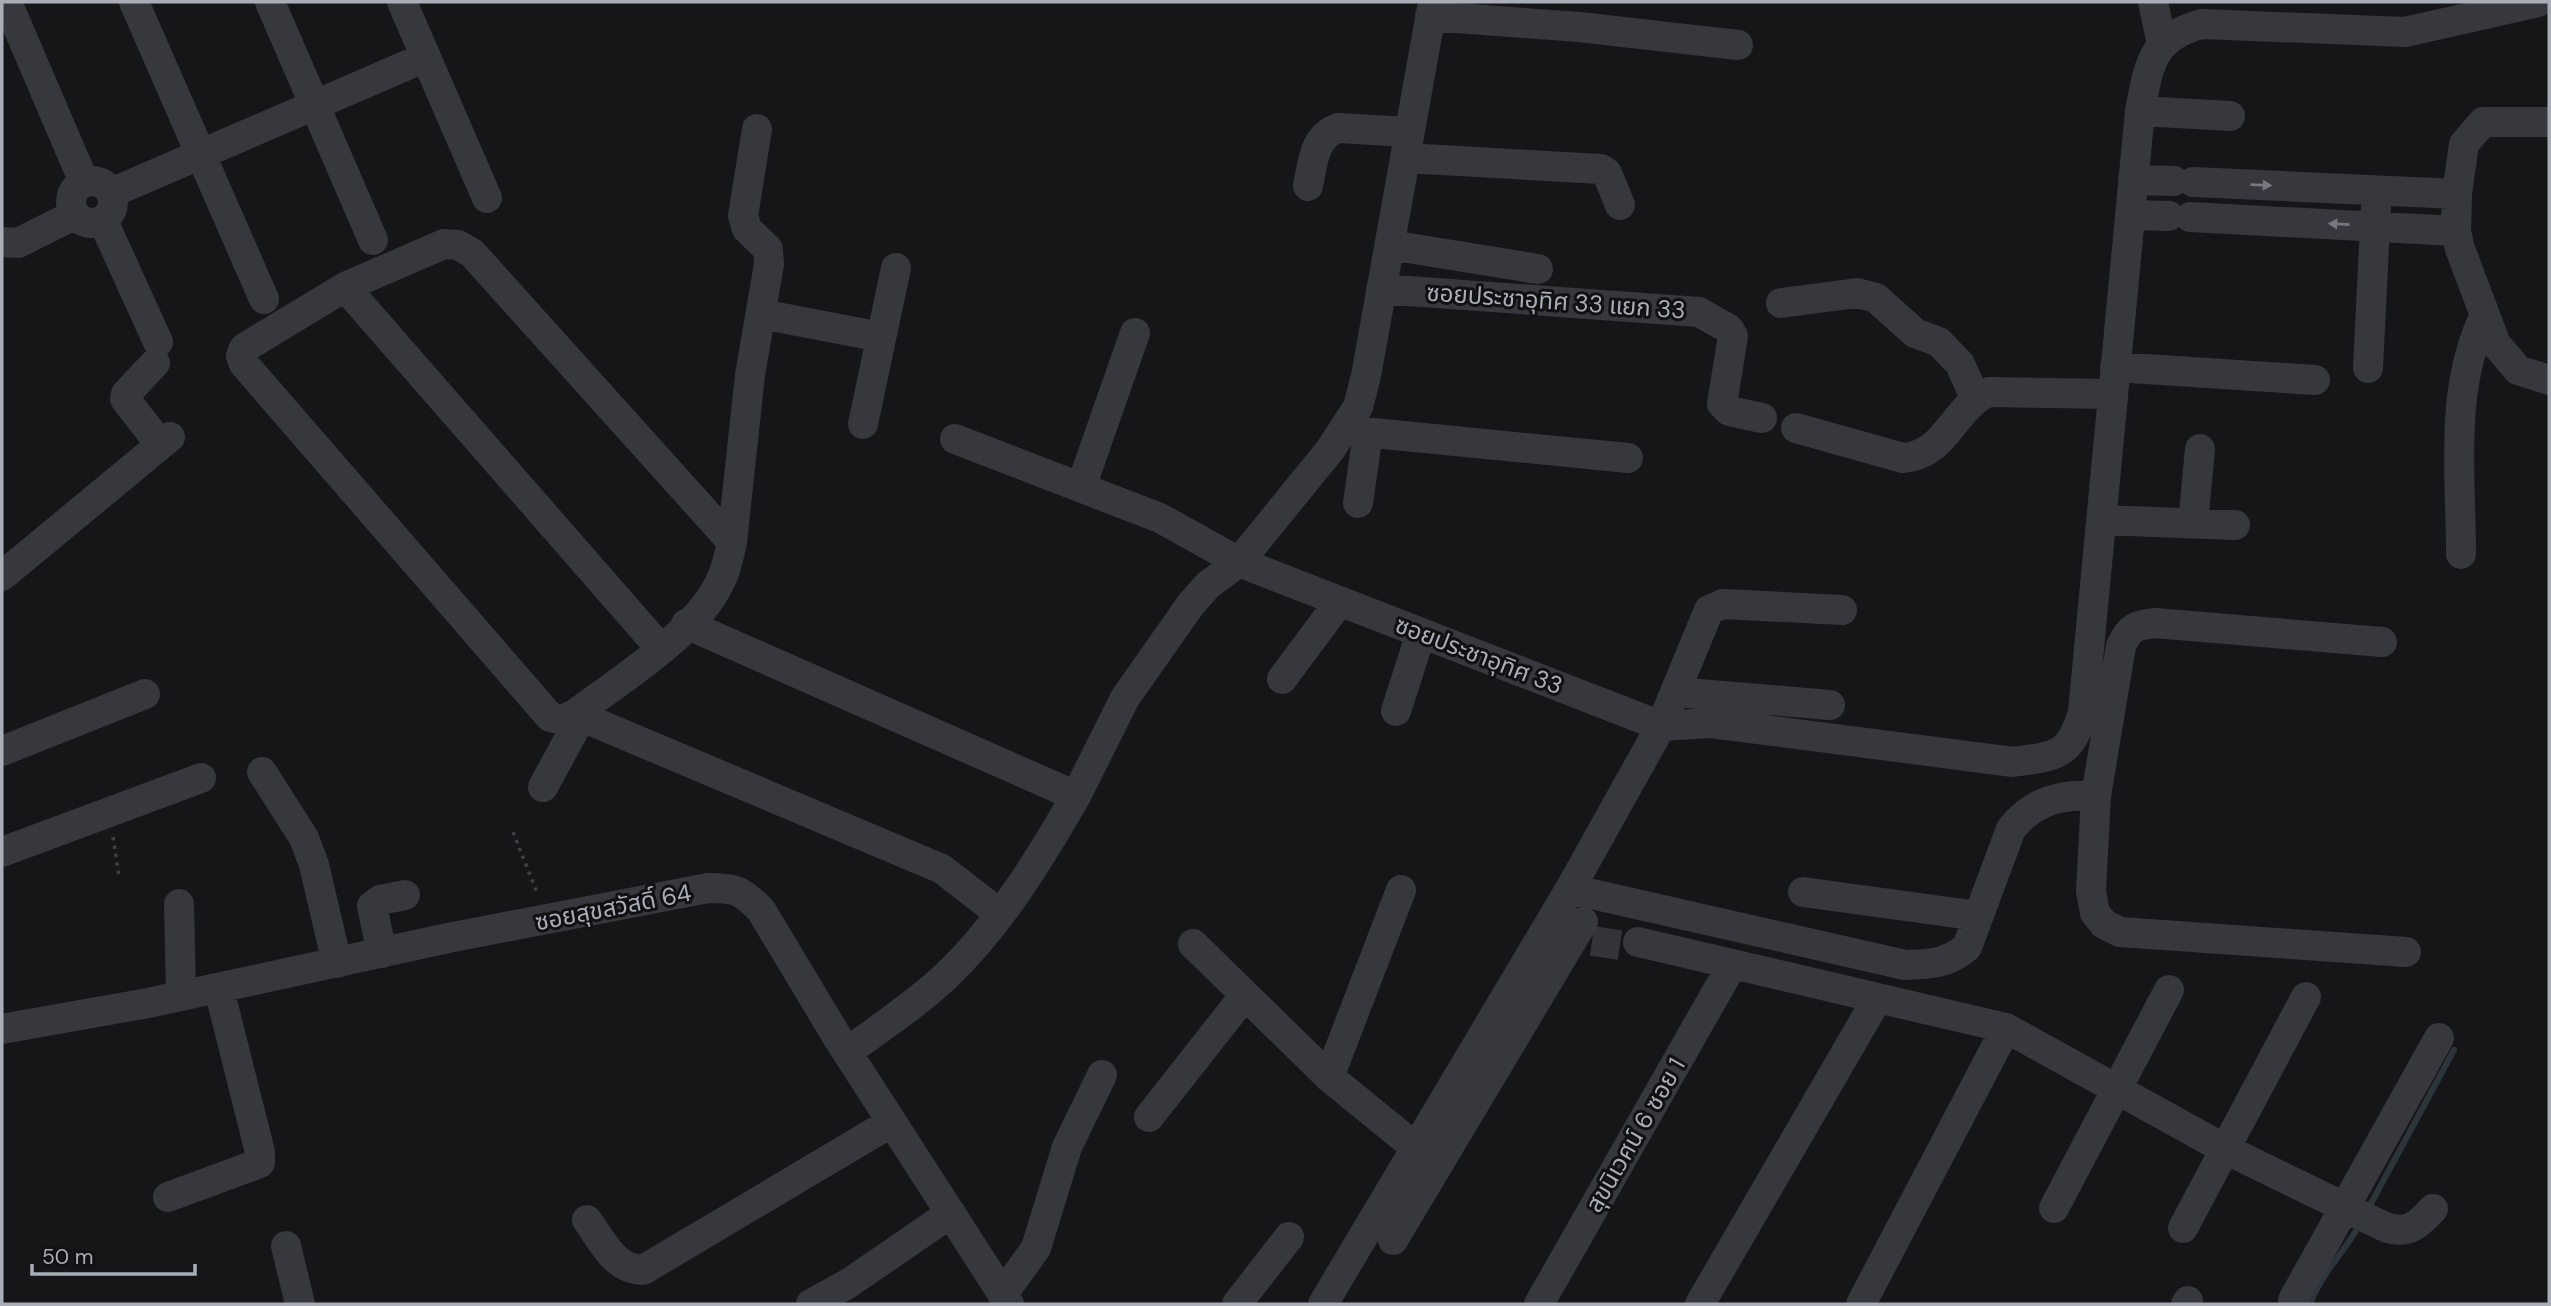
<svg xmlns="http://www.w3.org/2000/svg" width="2551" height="1306" viewBox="0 0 2551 1306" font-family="'DM Sans','Noto Sans Thai',sans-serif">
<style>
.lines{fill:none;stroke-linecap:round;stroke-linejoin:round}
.stream{stroke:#2c353c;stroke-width:6}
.minor-tunnel{stroke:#333438;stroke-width:30;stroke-dasharray:30 15;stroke-linecap:butt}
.path{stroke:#3d3f44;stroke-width:3.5;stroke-dasharray:3.5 5;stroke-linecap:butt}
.minor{stroke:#37383d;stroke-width:30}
.oneway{fill:#757881}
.labels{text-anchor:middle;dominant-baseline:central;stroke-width:6;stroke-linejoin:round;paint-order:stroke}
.street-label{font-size:24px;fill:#a8adb8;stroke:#111113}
</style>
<rect width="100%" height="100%" fill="#161618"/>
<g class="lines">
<!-- stream -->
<path class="stream" d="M 2368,1209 L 2454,1050
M 2310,1304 C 2321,1274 2344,1253 2360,1224"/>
<!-- minor-tunnel -->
<path class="minor-tunnel" d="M 1592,941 L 1620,945"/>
<!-- path -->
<path class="path" d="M 513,832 L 538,895
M 113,837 L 119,876"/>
<!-- minor -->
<path class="minor" d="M 7,2 L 84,182
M 134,2 L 264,299
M 270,2 L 373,240
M 402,2 L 487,198
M 2153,2 L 2162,44
M 1430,16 L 1579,27 L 1738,45
M 2140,111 L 2230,116
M 2549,122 L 2483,122 L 2464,144 L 2457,194 L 2456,231 L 2460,249 L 2496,344 L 2518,370 L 2549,380
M 1405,158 L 1601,169 L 1607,173 L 1620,205
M 2133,180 L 2174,181
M71 202a21 21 0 1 1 42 0a21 21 0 1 1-42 0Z
M 2193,182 L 2457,194
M 1308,186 C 1313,163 1313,137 1338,128 L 1408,132
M 111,193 L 426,57
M 2130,215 L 2169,216
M 2190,217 L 2456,231
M 103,221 L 158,342
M 2,242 L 18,243 L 74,215
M 1390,245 L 1538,269
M 345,287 L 661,649
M 1381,289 L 1699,312 L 1729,329 L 1733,336 L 1722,404 L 1729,411 L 1762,418
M 1781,303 L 1857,293 L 1876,298 L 1915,333 L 1939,342 L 1960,364 L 1975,398
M 761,314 L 881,337
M 155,363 L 126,394 L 125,399 L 160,444
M 2115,367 L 2315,380
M 2368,368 L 2376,207
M 863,424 L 896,268
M 1796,428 L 1903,458 C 1948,454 1953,407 1989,392 L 2113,394
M 1343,430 L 1628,458
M 955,439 L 1160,518 L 1239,562 L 1661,726 L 1570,889 L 1323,1304
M 1081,487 L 1135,333
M 1358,503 L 1368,433
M 2101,520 L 2235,525
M 2193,524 L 2200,449
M 732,542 L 472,253 L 458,245 L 444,244 L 345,287 L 244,348 L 241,356 L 244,364 L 550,717 L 563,720 L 575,714 C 621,679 693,636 719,584 C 726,571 729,556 732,542 L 750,375 L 769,264 L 768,249 L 747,229 L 743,216 L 757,129
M 2461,554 C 2461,475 2449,391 2484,317
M 2,576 L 170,437
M 686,624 L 1076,796 C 1039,860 999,926 945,977 C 915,1005 880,1028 847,1052
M 2382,642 L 2155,623 C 2135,625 2129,628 2121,646 L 2096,796 L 2091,891 L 2095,913 L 2104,924 L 2120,932 L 2406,952
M 1282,679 L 1340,601
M 1675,692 L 1830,705
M 1396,711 L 1421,633
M 575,714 L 942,869 L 1000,914
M 1661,726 L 1711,723 L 2013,762 C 2056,756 2070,757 2083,712 L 2140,111 C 2149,65 2151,37 2202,24 L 2405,32 L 2538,2
M 1661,726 L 1709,610 L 1723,604 L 1842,610
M 2,751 L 145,694
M 262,772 L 304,838 L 314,865 L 337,963
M 543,787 L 581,717
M 1076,796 L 1125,698 L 1191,604 L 1208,585 L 1239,562 L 1330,450 L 1358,407 L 1366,376 L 1433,2
M 2,852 L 201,778
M 1570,889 L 1905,965 C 1930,964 1947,964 1967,947 L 2011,829 C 2033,801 2062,793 2096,796
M 1803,892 L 1978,916
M 179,904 L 181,995
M 1638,942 L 2006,1028 L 2223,1148 L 2385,1227 C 2408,1235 2418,1225 2433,1209
M 1193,944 L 1329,1077 L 1415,1147
M 382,953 L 372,906 L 380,900 L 405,895
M 2,1029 L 148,1003 L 448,938 L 708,888 C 736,888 741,890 761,910 L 839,1040 L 1009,1304
M 1329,1077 L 1401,890
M 1149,1117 L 1245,995
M 168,1197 L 260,1163 L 260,1152 L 219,989
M 2054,1208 L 2169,990
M 587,1220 C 603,1242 614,1269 643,1270 L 892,1122
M 2183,1228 L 2306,997
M 1393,1240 L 1583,922
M 286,1246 L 300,1304
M 1003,1294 L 1036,1248 L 1067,1147 L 1102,1075
M 2293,1300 L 2439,1038
M 811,1304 L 849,1283 L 951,1213
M 1237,1304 L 1289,1237
M 1539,1304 L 1732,965
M 1700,1304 L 1877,999
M 1861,1304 L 2006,1028
M 2186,1304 L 2188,1301"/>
</g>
<!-- one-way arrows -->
<defs><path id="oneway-solid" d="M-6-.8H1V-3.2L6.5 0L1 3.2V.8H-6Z" transform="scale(1.75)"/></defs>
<g class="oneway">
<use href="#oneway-solid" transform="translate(2261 185) rotate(2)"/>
<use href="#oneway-solid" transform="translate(2339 224) rotate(-177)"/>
</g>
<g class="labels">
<!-- street labels -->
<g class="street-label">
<text transform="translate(1556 301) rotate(4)">ซอยประชาอุทิศ 33 แยก 33</text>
<text transform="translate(1479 655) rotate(21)">ซอยประชาอุทิศ 33</text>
<text transform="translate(613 907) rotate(-11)">ซอยสุขสวัสดิ์ 64</text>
<text transform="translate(1635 1135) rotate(-60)">สุขนิเวศน์ 6 ซอย 1</text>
</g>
</g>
<!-- border -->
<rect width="2551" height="1306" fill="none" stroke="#a8adb8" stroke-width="7"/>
<!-- scale -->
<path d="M32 1264v10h163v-10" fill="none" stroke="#a8adb8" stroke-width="3.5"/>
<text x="42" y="1264" font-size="21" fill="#a8adb8" stroke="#111113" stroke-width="5" paint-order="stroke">50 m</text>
</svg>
